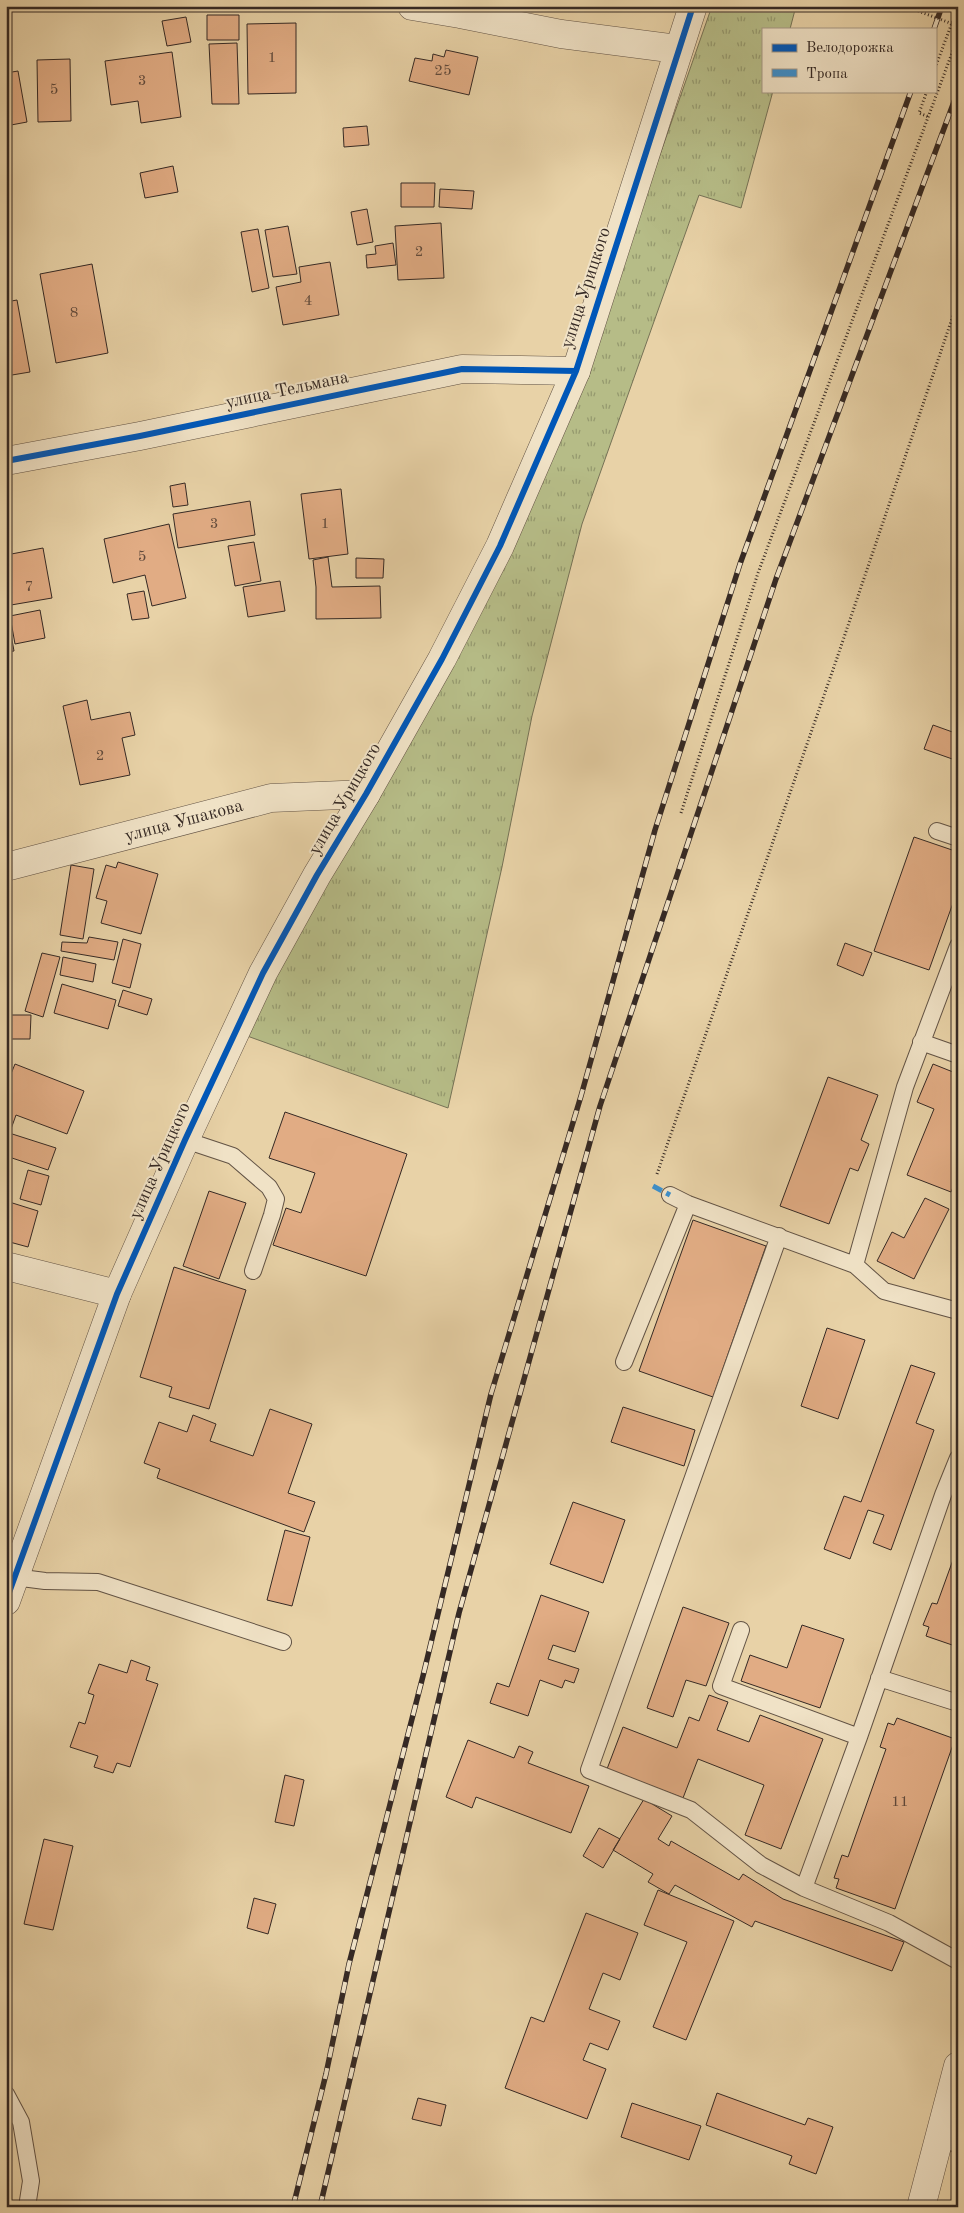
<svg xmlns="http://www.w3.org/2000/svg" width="964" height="2213" viewBox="0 0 964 2213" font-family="'Old Standard TT',serif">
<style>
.grass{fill:url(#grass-tufts);stroke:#767256}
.building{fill:#e1ac84;stroke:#352924}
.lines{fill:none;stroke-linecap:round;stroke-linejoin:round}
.service-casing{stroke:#625345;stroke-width:18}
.minor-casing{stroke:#625345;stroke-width:29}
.tertiary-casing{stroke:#625345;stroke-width:29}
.path{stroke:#352924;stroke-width:3;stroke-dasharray:1 2.5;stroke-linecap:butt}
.service{stroke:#f0e2c6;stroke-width:16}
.minor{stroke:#f0e2c6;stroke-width:28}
.tertiary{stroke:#f0e2c6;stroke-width:28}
.rail-casing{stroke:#352924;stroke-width:5.5}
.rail{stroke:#f0e2c6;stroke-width:4;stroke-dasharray:11;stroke-linecap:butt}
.path-bridge{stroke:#352924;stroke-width:3;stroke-dasharray:1 2.5;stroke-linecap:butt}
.quiet{stroke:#3d8fcb;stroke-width:5;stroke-dasharray:10 5;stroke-linecap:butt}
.cycleway-casing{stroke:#f0e2c6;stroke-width:9}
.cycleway{stroke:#0057b8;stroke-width:6}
.labels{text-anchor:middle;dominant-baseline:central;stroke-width:4;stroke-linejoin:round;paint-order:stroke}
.number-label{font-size:15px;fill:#604a3c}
.street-label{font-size:18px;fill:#352924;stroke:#f0e2c6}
</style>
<defs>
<pattern id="grass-tufts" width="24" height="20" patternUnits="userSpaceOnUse" patternTransform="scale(1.25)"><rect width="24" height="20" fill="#b6bc87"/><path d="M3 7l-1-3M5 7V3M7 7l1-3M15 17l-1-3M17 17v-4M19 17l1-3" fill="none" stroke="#95996e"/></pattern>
</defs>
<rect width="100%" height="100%" fill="#e8d2a7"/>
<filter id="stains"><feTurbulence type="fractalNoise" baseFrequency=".004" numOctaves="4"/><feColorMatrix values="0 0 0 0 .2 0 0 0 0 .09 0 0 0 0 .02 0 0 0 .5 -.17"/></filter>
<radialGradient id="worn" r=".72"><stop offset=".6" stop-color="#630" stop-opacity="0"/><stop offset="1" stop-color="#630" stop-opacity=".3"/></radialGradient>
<!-- grass -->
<path class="grass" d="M 712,6 L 796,6 L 790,29 L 763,29 L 763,91 L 773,91 L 741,208 L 699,195 L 582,524 L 532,716 L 502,867 L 448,1108 L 236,1032 L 584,372 Z"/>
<!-- building -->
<path class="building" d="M 207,15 L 239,15 L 239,40 L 207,40 Z
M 186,17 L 191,42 L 167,46 L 162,21 Z
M 296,23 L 296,93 L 248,94 L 247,24 Z
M 237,43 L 239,104 L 212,104 L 209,44 Z
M 446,50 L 478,57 L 469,95 L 409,81 L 415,58 L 432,61 L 433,54 L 444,57 Z
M 172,52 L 181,117 L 141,123 L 138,101 L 111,105 L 105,61 Z
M 70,59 L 71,121 L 38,122 L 37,60 Z
M 18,71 L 27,122 L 11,125 L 6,97 L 6,73 Z
M 367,126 L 369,145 L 344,147 L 343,128 Z
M 173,166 L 178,192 L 145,198 L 140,173 Z
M 401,183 L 435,183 L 434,207 L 401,207 Z
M 440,189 L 474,191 L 472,209 L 439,207 Z
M 367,209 L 373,242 L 357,245 L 351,212 Z
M 441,223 L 444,278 L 398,280 L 395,226 Z
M 288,226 L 297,274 L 273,277 L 265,230 Z
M 258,229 L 269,288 L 252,292 L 241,232 Z
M 393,243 L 396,265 L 367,268 L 366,255 L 376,254 L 375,246 Z
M 330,262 L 339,315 L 283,325 L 276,287 L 301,282 L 299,267 Z
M 92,264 L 108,353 L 56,363 L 40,274 Z
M 17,300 L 30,372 L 6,376 L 6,302 Z
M 185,483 L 188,505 L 173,507 L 170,486 Z
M 341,489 L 348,554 L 309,559 L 301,494 Z
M 250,501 L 255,535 L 178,548 L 173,514 Z
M 169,524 L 186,598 L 152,606 L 145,575 L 113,583 L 104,539 Z
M 254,542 L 261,581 L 235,586 L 228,546 Z
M 43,548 L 52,598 L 11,605 L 6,576 L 6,555 Z
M 328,557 L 332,587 L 380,586 L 381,618 L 316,619 L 316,587 L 313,560 Z
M 356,558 L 384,559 L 383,578 L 356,578 Z
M 280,581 L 285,611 L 248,617 L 243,587 Z
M 144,591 L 149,618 L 132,620 L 127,594 Z
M 6,607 L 14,651 L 6,652 Z
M 40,610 L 45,638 L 15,644 L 10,616 Z
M 87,700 L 91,720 L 130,712 L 135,735 L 122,738 L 130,775 L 80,785 L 63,706 Z
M 933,725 L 958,734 L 958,761 L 924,749 Z
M 914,837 L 958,852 L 958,889 L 929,970 L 874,951 Z
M 118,862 L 158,874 L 141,934 L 101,923 L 107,901 L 96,898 L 106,865 L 116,868 Z
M 71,865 L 94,869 L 83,939 L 60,935 Z
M 89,937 L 118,942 L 114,960 L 61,951 L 62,942 L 87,943 Z
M 123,939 L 141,944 L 130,988 L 112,983 Z
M 845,943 L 872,953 L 863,976 L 837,965 Z
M 42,953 L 60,957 L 43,1017 L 25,1011 Z
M 63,957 L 96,964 L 93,982 L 60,975 Z
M 62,984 L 116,1000 L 108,1029 L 54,1013 Z
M 123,990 L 152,999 L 147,1015 L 118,1006 Z
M 6,1015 L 31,1015 L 30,1039 L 6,1039 Z
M 15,1064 L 84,1091 L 67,1134 L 16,1115 L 11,1129 L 6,1127 L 6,1086 Z
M 933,1064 L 958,1074 L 958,1175 L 951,1192 L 907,1175 L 934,1109 L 917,1102 Z
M 828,1077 L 878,1095 L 861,1140 L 869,1144 L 858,1171 L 850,1168 L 829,1224 L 780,1206 Z
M 285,1112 L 407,1154 L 366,1276 L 273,1245 L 286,1208 L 301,1213 L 315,1173 L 269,1158 Z
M 6,1132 L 56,1148 L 48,1170 L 6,1156 Z
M 28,1170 L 49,1176 L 41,1205 L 20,1199 Z
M 209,1191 L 246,1203 L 219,1279 L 183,1266 Z
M 925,1198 L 949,1209 L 914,1279 L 877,1261 L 892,1232 L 904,1238 Z
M 6,1201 L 38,1211 L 28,1247 L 6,1241 Z
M 693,1220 L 766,1246 L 713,1397 L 639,1371 Z
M 174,1267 L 246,1290 L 209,1409 L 169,1397 L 172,1387 L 140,1377 Z
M 827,1328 L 865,1340 L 838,1419 L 801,1406 Z
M 911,1365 L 935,1373 L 916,1423 L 934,1430 L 891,1550 L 873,1543 L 884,1515 L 868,1510 L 850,1559 L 824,1549 L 844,1496 L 861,1502 Z
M 623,1407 L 695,1430 L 684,1466 L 611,1442 Z
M 270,1409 L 312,1424 L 288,1493 L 315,1502 L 304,1532 L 157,1478 L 160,1469 L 144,1463 L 159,1422 L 187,1432 L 193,1415 L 216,1424 L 210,1441 L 253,1456 Z
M 573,1502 L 625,1520 L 603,1583 L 550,1564 Z
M 285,1530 L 310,1537 L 292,1606 L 267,1600 Z
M 958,1546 L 958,1647 L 926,1636 L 929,1627 L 923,1625 L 932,1603 L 937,1604 Z
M 541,1595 L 589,1612 L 575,1652 L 553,1645 L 548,1659 L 579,1669 L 574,1683 L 565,1680 L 562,1688 L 540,1680 L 528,1716 L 490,1703 L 497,1683 L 509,1687 Z
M 683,1607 L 729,1623 L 706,1686 L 686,1680 L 673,1717 L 647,1708 Z
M 802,1625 L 844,1639 L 820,1708 L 741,1681 L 750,1655 L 787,1668 Z
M 131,1660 L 150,1667 L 146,1680 L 158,1684 L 130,1767 L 117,1763 L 113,1773 L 94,1767 L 98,1756 L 70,1747 L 79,1722 L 85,1724 L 94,1695 L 88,1693 L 99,1664 L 127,1673 Z
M 709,1695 L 728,1702 L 717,1730 L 749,1742 L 760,1715 L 823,1739 L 781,1849 L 745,1835 L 764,1785 L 698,1759 L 683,1798 L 607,1769 L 623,1727 L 677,1748 L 689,1717 L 699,1721 Z
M 897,1718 L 955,1739 L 895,1909 L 836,1888 L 839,1879 L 834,1878 L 842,1855 L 848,1857 L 886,1749 L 880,1747 L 888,1723 L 894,1725 Z
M 468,1740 L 514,1758 L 519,1746 L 533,1752 L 528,1763 L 589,1786 L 571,1833 L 476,1797 L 472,1808 L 446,1797 Z
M 285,1775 L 304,1780 L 294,1826 L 275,1822 Z
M 644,1799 L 672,1816 L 658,1839 L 669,1846 L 671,1841 L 739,1880 L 743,1874 L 783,1899 L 904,1942 L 892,1971 L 755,1921 L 752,1927 L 675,1885 L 669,1894 L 648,1882 L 653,1874 L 613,1850 Z
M 599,1828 L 620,1839 L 603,1868 L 583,1856 Z
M 44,1839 L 73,1846 L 53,1930 L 24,1924 Z
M 658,1890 L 734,1921 L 686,2040 L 653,2027 L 687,1942 L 644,1925 Z
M 254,1898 L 276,1904 L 268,1934 L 247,1928 Z
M 586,1913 L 638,1933 L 620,1980 L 603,1973 L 589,2009 L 620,2021 L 608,2050 L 590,2043 L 583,2060 L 606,2069 L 587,2119 L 505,2088 L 531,2017 L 544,2022 Z
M 717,2093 L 805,2125 L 808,2118 L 833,2127 L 816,2174 L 789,2164 L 792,2156 L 706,2125 Z
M 418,2098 L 446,2105 L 441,2126 L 412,2119 Z
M 632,2103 L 701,2126 L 689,2160 L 621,2137 Z
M 729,2202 L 757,2207 L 728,2207 Z"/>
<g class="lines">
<!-- service casing -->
<g class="service-casing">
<path id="service" d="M 937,831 L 958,838
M 921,1042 L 958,1055
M 185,1140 L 233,1156 L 269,1187 L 276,1199 L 272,1215 L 253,1271
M 670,1195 L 688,1204 L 855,1265 L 884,1291 L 958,1311
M 779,1236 L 589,1770 L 691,1810 L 761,1865 L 804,1888
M 855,1265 L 905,1087 L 958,946
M 624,1362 L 688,1204
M 958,1458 L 943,1495 L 859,1737 L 804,1888 L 889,1923 L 958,1961
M 14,1577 L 45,1581 L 98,1582 L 283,1642
M 741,1630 L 721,1686 L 859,1737
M 879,1678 L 958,1703
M 6,2094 L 21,2122 L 31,2181 L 27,2207
M 939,2139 L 958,2144"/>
</g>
<!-- minor casing -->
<g class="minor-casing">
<path id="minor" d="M 412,6 L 460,14 L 561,34 L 677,49
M 6,461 L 140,436 L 462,369 L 576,371
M 6,867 L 271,798 L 366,794
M 6,1266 L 117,1294"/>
</g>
<!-- tertiary casing -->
<g class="tertiary-casing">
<path id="tertiary" d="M 6,1601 L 117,1294 L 185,1140 L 263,973 L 317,875 L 366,794 L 442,659 L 500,546 L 576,371 L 693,6
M 921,2207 L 958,2066"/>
</g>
<!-- path -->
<path class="path" d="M 935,68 L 958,7
M 927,91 L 919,113 L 929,117
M 681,813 L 758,573 L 958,37
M 657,1174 L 836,661 L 958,301"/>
<!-- service -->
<use href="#service" class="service"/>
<!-- minor -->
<use href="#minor" class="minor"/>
<!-- tertiary -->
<use href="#tertiary" class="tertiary"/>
<!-- rail casing -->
<g class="rail-casing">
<path id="rail" d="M 934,29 L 942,6
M 293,2207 L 326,2074 L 349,1964 L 423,1676 L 491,1394 L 581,1096 L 655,830 L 740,564 L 911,91
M 320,2207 L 459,1613 L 600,1106 L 776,579 L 958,91"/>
</g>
<!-- rail -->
<use href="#rail" class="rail"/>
<!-- path-bridge -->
<path class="path-bridge" d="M 905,6 L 958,26"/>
<!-- quiet -->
<path class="quiet" d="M 653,1186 L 670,1195"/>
<!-- cycleway casing -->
<g class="cycleway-casing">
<path id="cycleway" d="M 6,461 L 140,436 L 462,369 L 576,371
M 6,1601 L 117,1294 L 185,1140 L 263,973 L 317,875 L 366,794 L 442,659 L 500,546 L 576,371 L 693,6"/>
</g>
<!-- cycleway -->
<use href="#cycleway" class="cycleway"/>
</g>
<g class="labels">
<!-- number labels -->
<g class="number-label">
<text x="272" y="58">1</text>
<text x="443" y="71">25</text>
<text x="142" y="81">3</text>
<text x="54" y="90">5</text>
<text x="419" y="252">2</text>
<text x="308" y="301">4</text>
<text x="74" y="313">8</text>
<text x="214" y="524">3</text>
<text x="325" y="524">1</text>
<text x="142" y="557">5</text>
<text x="29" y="587">7</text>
<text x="100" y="756">2</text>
<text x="900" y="1802">11</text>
</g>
<!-- street labels -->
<g class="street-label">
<text transform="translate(586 288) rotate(-72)">улица Урицкого</text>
<text transform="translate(287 390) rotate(-12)">улица Тельмана</text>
<text transform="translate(345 799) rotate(-60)">улица Урицкого</text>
<text transform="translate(184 821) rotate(-15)">улица Ушакова</text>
<text transform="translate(160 1161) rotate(-66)">улица Урицкого</text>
</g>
</g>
<!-- margin -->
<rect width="964" height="2213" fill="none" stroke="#e8d2a7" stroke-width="25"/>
<rect x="8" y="8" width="949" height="2198" fill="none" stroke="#352924" stroke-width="2.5"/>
<rect x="12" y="12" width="939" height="2188" fill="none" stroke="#352924"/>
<!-- legend -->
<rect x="762" y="28" width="175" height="65" fill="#f0e2c6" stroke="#a59885"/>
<rect x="772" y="44" width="25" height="8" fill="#0057b8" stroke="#a59885"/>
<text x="806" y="52" font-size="15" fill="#352924">Велодорожка</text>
<rect x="772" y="69" width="25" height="8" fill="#3d8fcb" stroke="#a59885"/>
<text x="806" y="78" font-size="15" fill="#352924">Тропа</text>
<rect width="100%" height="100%" filter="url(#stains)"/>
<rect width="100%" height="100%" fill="url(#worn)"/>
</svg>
